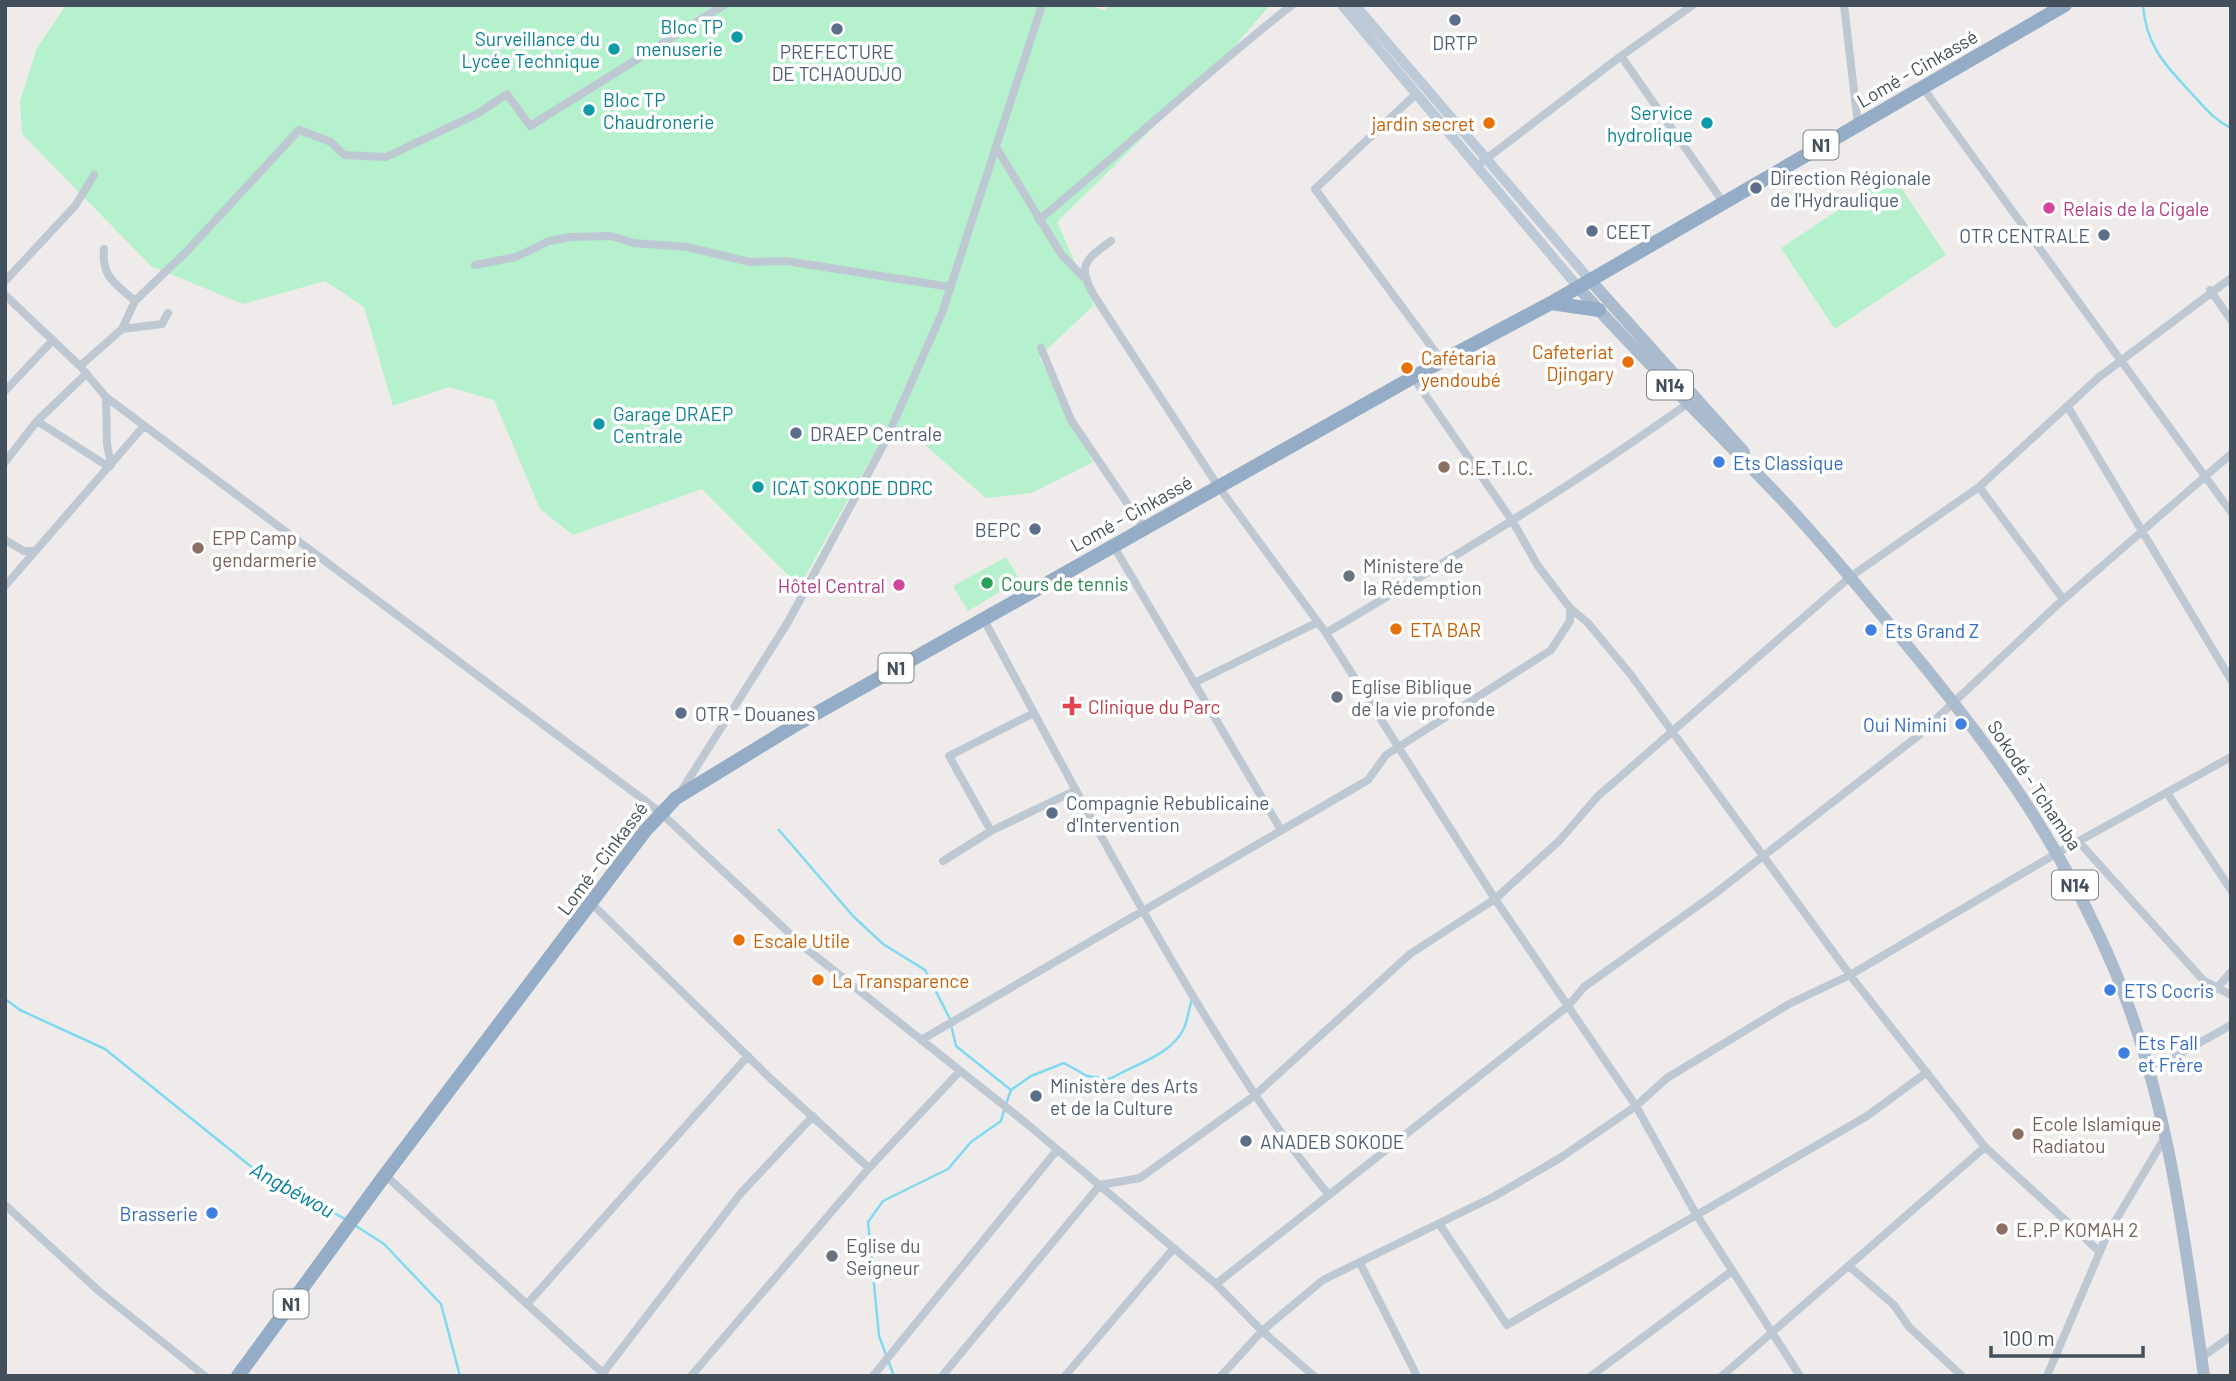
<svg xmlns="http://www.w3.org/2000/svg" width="2236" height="1381" viewBox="0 0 2236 1381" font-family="Barlow,sans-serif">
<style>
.green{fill:#b5f1cc}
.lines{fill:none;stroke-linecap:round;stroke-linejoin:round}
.stream{stroke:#7fdaf1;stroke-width:2.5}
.minor{stroke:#bdc8d3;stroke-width:8}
.secondary{stroke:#bcc9d7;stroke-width:10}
.primary{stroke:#a9bbcd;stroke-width:12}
.trunk{stroke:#94acc6;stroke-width:14}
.service-dot{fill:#5c6f8a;stroke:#fff;stroke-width:2.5}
.culture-dot{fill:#0f9aa8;stroke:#fff;stroke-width:2.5}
.food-dot{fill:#e8710a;stroke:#fff;stroke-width:2.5}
.hotel-dot{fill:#d1479c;stroke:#fff;stroke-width:2.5}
.shop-dot{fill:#3f7fe0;stroke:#fff;stroke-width:2.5}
.education-dot{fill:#8d6e63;stroke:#fff;stroke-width:2.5}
.worship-dot{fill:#6b7280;stroke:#fff;stroke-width:2.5}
.leisure-dot{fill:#2e9e5b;stroke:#fff;stroke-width:2.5}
.health-dot{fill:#e0444e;stroke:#fff;stroke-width:2.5}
.labels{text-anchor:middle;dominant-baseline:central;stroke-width:7;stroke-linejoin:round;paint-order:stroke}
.shield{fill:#fff;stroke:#7b848c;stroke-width:2}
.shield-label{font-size:18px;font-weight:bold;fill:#434f5a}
.culture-label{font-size:19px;fill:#0d838f;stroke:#fff;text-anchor:end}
.service-label{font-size:19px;fill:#4e5e75;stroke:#fff;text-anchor:start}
.street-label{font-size:19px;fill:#434f5a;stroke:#fff}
.food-label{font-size:19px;fill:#c56008;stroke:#fff;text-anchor:start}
.hotel-label{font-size:19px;fill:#b23c85;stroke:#fff;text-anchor:start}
.shop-label{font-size:19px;fill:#366cbe;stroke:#fff;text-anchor:start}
.education-label{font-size:19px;fill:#785e54;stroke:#fff;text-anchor:start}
.worship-label{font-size:19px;fill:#5b616d;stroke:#fff;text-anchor:start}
.leisure-label{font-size:19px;fill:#27864d;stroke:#fff;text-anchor:start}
.health-label{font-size:19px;fill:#be3a42;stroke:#fff;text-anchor:start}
.water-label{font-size:21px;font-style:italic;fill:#047e9e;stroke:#fff}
</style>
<rect width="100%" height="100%" fill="#efebeb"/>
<!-- green -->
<path class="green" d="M 66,5 L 1090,5 L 1105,11 L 1108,5 L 1270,5 L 1227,55 L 1057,222 L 1094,305 L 1039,357 L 1093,462 L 1031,493 L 986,498 L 919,440 L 888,428 L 803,580 L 793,580 L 702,489 L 573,535 L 540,509 L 494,400 L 449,387 L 393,406 L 364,307 L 325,281 L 243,304 L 151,266 L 22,134 L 20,101 L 37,48 Z
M 1892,174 L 1946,255 L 1835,329 L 1781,248 Z
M 1006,557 L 1020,580 L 968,611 L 953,586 Z"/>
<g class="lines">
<!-- stream -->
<path class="stream" d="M 2143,5 C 2146,47 2167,67 2193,95 C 2205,108 2214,120 2231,128
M 779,830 L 853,916 L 883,944 L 925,970 L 950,1019
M 5,999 L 20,1010 L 105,1049 L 254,1169 L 347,1220
M 951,1025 L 956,1046 L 1011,1090 L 1006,1104
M 1011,1090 L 1031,1076 L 1064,1063 L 1087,1076 L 1110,1079 C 1133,1065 1171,1055 1183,1030 C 1188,1021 1189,1008 1192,998
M 356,1226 L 384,1244 L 441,1304 L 460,1376
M 894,1376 L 879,1336 L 868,1222 L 883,1201 L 948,1169 L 971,1142 L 1001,1121 L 1004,1110"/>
<!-- minor -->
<path class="minor" d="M 1693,5 L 1621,56 L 1723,202
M 1844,5 L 1858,125
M 1923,88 L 2231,512
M 1417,93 L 1315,189 L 1442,361
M 996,147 L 1061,254 L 1083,277
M 1482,162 L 1621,56
M 1039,220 C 1124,150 1205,73 1292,5
M 1111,241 C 1083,261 1077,267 1095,297 L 1218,486 L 1326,633 L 1495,899 L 1636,1106 L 1696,1214 L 1800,1376
M 104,249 C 101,277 116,284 135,301
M 475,265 L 516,257 L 549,241 L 571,237 L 611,236 L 634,243 L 687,247 L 750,262 L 786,261 L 951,287
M 5,281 L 75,206 L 94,175
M 2210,290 L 2231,320
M 5,295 L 80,366 L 106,397 L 660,812 L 803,946 L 1026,1123 L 1216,1284 L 1262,1331 L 1314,1376
M 122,329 L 162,324 L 168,313
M 1041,348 L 1071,420 L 1144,528
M 80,366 L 122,329 L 135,301 L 187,251 L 299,130 L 331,142 L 344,155 L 386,157 L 477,114 L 507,94 L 530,126 L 724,5
M 1413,377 L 1513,522 L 1538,566 L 1570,608 L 1588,623 L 1631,675 L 1850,975 L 1985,1147 L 2100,1252
M 5,391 L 53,340
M 106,397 L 107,444 L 111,465
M 2068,407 L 2231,680
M 37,421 L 109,467
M 5,462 L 37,421 L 86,374
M 1979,487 L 2063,599
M 5,540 L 24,551 L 34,551
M 1113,545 L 1281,830
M 5,586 L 143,427
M 983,618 C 1053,748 1121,877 1197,1003 C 1238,1070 1279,1135 1329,1195 L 1216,1284
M 1326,633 C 1449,560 1571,487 1687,404
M 1194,683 L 1318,622
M 680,793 L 788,622 L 886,440 L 942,313 L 1042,5
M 2167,793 L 2231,890
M 991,831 L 949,756 L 1034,713
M 2079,842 L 2203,980 L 2231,995
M 943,861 L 991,831 L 1076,790
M 591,903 L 771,1079 L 869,1168
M 2216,989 L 2231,972
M 921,1040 L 1368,780 L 1386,755 L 1551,650 L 1570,621 L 1570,608
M 2148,1072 L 2231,1025
M 385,1175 L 605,1375
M 1329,1195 L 1568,1006 L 1584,987 L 1713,895 L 1918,736 L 2056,606 L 2231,454
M 5,1205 L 100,1292 L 205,1376
M 1440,1225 L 1507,1325 L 1867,1116 L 1927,1072
M 1360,1263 L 1417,1376
M 1850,1267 L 1894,1305 L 1909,1327 L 1962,1376
M 528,1303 L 748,1056
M 2201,1358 L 2231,1336
M 603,1373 L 741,1193 L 813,1116
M 691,1376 L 869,1168 L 960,1071
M 873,1376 L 1057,1150
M 942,1376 L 1100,1185 L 1140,1178 L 1254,1096 L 1410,954 L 1495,899 L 1559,841 L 1598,796 L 1850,577 L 1979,487 L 2098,378 L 2231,278
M 1065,1376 L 1174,1248
M 1221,1376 L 1262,1331 L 1323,1280 L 1495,1196 L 1560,1158 L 1636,1106 L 1667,1078 L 1789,1004 L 1850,975 L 2059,852 L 2231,757
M 1591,1376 L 1732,1271
M 1722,1376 L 1985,1147
M 2047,1376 L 2107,1235 L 2164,1139"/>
<!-- secondary -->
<path class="secondary" d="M 1342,5 L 1578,287
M 1355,5 L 1589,279"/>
<!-- primary -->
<path class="primary" d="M 1589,279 L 1744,452
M 1578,287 C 1638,355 1704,418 1766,483 C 1810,528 1850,577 1890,625 C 1983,735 2059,837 2115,971 C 2168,1098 2185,1241 2204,1376"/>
<!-- trunk -->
<path class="trunk" d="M 1551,303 L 1599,310
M 238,1376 L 385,1175 L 645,831 L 676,798 L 792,727 L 1442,361 L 1551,303 L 2065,5"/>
</g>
<!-- markers -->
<g class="service-dot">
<circle cx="1455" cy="20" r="7"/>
<circle cx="837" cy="29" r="7"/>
<circle cx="1756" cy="188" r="7"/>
<circle cx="1592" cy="231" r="7"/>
<circle cx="2104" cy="235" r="7"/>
<circle cx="796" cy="433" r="7"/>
<circle cx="1035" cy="529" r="7"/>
<circle cx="681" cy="713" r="7"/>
<circle cx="1052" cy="813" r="7"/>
<circle cx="1036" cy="1096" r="7"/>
<circle cx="1246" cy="1141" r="7"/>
</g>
<g class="culture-dot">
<circle cx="737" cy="37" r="7"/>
<circle cx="614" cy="49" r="7"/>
<circle cx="589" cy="110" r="7"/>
<circle cx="1707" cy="123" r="7"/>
<circle cx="599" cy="424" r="7"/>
<circle cx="758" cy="487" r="7"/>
</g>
<g class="food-dot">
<circle cx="1489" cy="123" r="7"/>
<circle cx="1628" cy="362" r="7"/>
<circle cx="1407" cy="368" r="7"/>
<circle cx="1396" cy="629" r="7"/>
<circle cx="739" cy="940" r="7"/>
<circle cx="818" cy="980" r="7"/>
</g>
<g class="hotel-dot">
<circle cx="2049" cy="208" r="7"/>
<circle cx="899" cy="585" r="7"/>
</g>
<g class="shop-dot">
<circle cx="1719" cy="462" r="7"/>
<circle cx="1871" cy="630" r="7"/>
<circle cx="1961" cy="724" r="7"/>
<circle cx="2110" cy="990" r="7"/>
<circle cx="2124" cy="1053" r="7"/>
<circle cx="212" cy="1213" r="7"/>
</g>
<g class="education-dot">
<circle cx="1444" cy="467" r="7"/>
<circle cx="198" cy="548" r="7"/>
<circle cx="2018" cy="1134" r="7"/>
<circle cx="2002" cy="1229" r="7"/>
</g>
<g class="worship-dot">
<circle cx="1349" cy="576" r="7"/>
<circle cx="1337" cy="697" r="7"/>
<circle cx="832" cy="1256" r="7"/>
</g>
<circle class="leisure-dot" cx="987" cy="583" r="7"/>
<path class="health-dot" d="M1068.5 695.5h7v7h7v7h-7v7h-7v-7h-7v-7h7z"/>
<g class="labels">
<!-- shield labels -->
<g class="shield">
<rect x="1803.5" y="130.5" width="35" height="29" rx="5"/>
<rect x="1647" y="370.5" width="46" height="29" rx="5"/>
<rect x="878.5" y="653.5" width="35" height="29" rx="5"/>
<rect x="2052" y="870.5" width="46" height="29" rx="5"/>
<rect x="273.5" y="1289.5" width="35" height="29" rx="5"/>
</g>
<g class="shield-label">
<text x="1821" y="145">N1</text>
<text x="1670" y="385">N14</text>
<text x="896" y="668">N1</text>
<text x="2075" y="885">N14</text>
<text x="291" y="1304">N1</text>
</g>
<!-- culture labels -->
<g class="culture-label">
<text x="723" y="26">Bloc TP<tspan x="723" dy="22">menuserie</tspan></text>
<text x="600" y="38">Surveillance du<tspan x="600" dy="22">Lycée Technique</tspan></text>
<text x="603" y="99" text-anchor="start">Bloc TP<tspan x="603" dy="22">Chaudronerie</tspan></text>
<text x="1693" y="112">Service<tspan x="1693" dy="22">hydrolique</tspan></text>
<text x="613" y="413" text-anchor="start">Garage DRAEP<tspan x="613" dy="22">Centrale</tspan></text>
<text x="772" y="487" text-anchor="start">ICAT SOKODE DDRC</text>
</g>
<!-- service labels -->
<g class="service-label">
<text x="1455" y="42" text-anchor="middle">DRTP</text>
<text x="837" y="51" text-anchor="middle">PREFECTURE<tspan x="837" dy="22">DE TCHAOUDJO</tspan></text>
<text x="1770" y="177">Direction Régionale<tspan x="1770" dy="22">de l'Hydraulique</tspan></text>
<text x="1606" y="231">CEET</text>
<text x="2090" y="235" text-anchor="end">OTR CENTRALE</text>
<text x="810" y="433">DRAEP Centrale</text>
<text x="1021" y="529" text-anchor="end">BEPC</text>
<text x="695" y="713">OTR - Douanes</text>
<text x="1066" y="802">Compagnie Rebublicaine<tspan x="1066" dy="22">d'Intervention</tspan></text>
<text x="1050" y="1085">Ministère des Arts<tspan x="1050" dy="22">et de la Culture</tspan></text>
<text x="1260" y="1141">ANADEB SOKODE</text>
</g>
<!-- street labels -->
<g class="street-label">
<text transform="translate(1917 68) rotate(-30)">Lomé - Cinkassé</text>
<text transform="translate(1131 513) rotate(-29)">Lomé - Cinkassé</text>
<text transform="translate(2035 785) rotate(56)">Sokodé - Tchamba</text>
<text transform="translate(602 858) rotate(-53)">Lomé - Cinkassé</text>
</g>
<!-- food labels -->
<g class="food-label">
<text x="1475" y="123" text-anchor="end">jardin secret</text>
<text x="1614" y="351" text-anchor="end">Cafeteriat<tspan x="1614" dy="22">Djingary</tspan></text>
<text x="1421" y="357">Cafétaria<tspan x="1421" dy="22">yendoubé</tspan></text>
<text x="1410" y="629">ETA BAR</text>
<text x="753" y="940">Escale Utile</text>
<text x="832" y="980">La Transparence</text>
</g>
<!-- hotel labels -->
<g class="hotel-label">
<text x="2063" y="208">Relais de la Cigale</text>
<text x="885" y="585" text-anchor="end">Hôtel Central</text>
</g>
<!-- shop labels -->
<g class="shop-label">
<text x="1733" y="462">Ets Classique</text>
<text x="1885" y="630">Ets Grand Z</text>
<text x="1947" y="724" text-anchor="end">Oui Nimini</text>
<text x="2124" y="990">ETS Cocris</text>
<text x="2138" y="1042">Ets Fall<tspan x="2138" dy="22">et Frère</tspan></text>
<text x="198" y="1213" text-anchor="end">Brasserie</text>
</g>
<!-- education labels -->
<g class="education-label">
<text x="1458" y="467">C.E.T.I.C.</text>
<text x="212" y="537">EPP Camp<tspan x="212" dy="22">gendarmerie</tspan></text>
<text x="2032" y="1123">Ecole Islamique<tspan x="2032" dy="22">Radiatou</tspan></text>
<text x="2016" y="1229">E.P.P KOMAH 2</text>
</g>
<!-- worship labels -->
<g class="worship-label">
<text x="1363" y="565">Ministere de<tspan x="1363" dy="22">la Rédemption</tspan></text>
<text x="1351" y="686">Eglise Biblique<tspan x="1351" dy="22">de la vie profonde</tspan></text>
<text x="846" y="1245">Eglise du<tspan x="846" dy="22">Seigneur</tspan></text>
</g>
<!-- leisure labels -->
<g class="leisure-label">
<text x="1001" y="583">Cours de tennis</text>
</g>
<!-- health labels -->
<g class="health-label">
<text x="1088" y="706">Clinique du Parc</text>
</g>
<!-- water labels -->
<g class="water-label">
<text transform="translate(293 1189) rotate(29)">Angbéwou</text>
</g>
</g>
<!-- border -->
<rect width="2236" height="1381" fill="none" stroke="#434f5a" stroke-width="14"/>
<!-- scale -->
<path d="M1991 1346v10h152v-10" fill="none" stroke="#434f5a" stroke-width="3.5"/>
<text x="2002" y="1346" font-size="21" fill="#434f5a" stroke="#ffffff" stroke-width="5" paint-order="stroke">100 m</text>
</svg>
